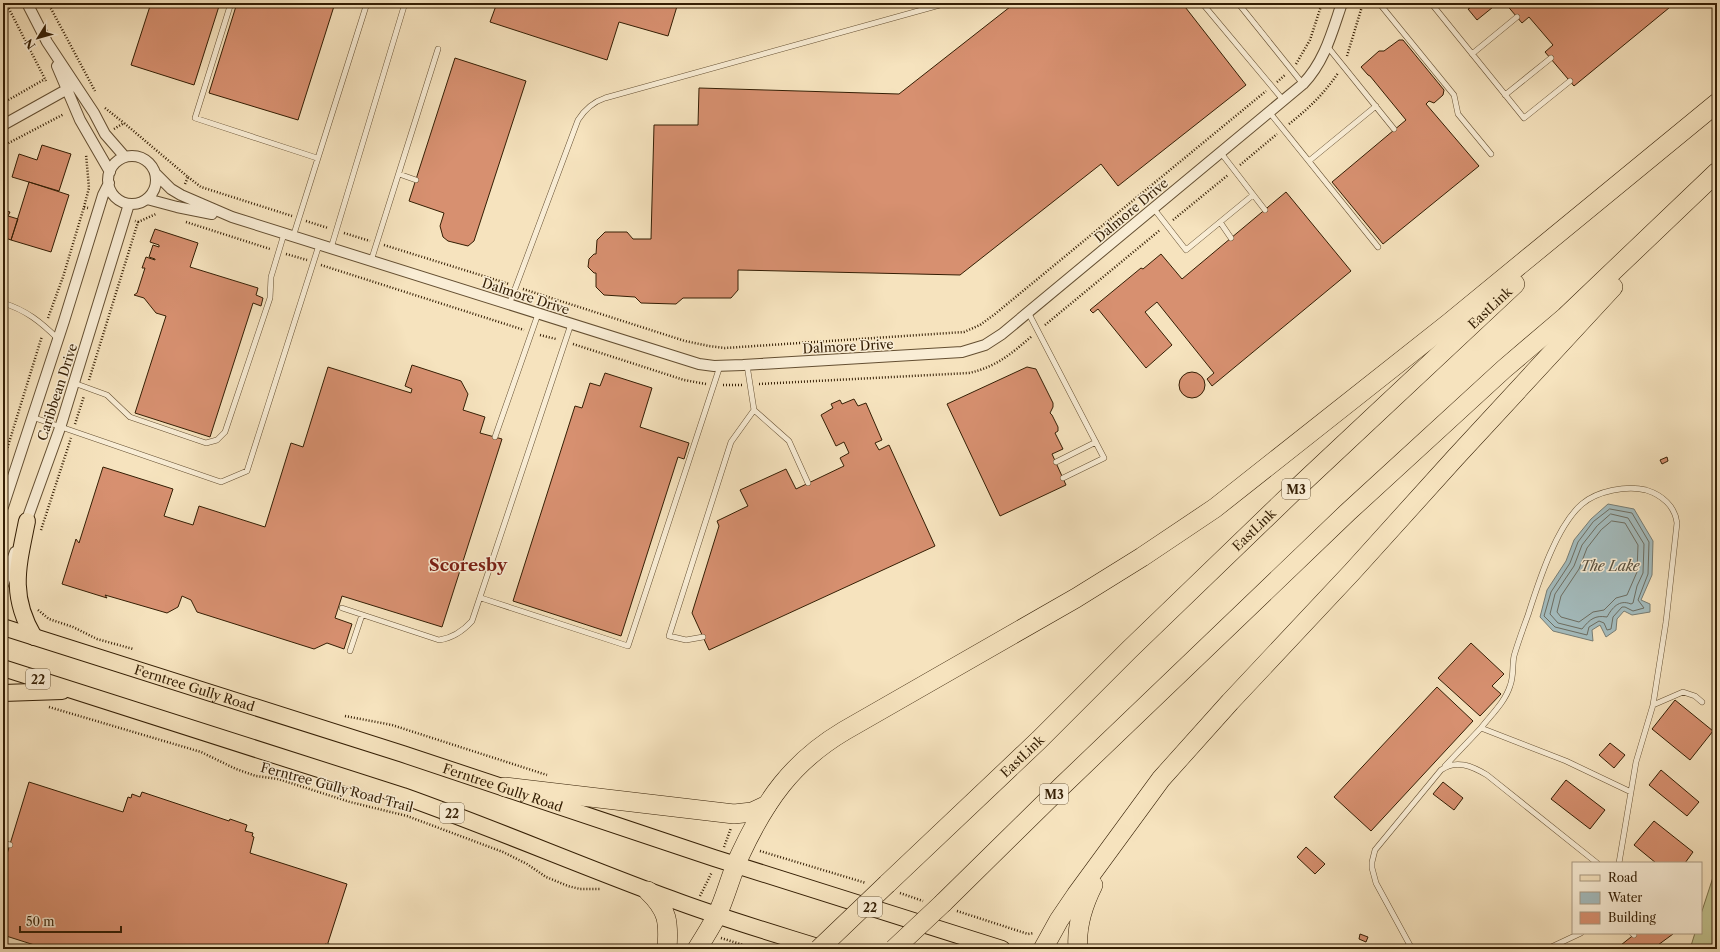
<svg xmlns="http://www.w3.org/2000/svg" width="1720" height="952" viewBox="0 0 1720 952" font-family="'Libre Caslon Text',serif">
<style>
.green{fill:#c1c28e;stroke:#7a7049}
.water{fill:#a3bbbd;stroke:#777c73}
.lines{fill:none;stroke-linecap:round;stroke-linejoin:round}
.shore{stroke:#6c6c60;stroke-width:1}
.building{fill:#d79070;stroke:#341e04}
.lane-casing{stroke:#644f32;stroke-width:6}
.street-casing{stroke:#644f32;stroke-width:12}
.primary-casing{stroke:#341e04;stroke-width:18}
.highway-casing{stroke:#341e04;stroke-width:20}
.path{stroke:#341e04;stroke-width:2.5;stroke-dasharray:1 2;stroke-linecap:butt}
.lane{stroke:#f9edd5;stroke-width:5}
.street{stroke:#f9edd5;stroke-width:10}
.primary{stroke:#f6e3be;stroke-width:16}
.highway{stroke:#f6e3be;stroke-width:19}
.highway-bridge-casing{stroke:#341e04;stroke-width:20;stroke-linecap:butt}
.highway-bridge{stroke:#f6e3be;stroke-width:19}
.labels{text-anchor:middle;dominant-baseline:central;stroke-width:3;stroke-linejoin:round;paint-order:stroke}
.shield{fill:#f9edd5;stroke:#6f5c43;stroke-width:1}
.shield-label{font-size:12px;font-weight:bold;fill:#341e04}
.street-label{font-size:13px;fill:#341e04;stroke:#f9edd5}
.water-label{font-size:14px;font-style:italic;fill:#554d3c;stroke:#f9edd5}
.district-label{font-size:17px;font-weight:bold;fill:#7a1f14;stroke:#f9edd5}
</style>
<rect width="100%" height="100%" fill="#f6e3be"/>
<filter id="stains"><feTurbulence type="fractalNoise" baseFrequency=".005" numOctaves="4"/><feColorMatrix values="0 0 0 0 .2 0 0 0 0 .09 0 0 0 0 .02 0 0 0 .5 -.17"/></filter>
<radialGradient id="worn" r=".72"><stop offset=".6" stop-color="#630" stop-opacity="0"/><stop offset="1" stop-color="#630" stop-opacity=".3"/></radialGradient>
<!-- green -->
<path class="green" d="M 1717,865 L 1717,949 L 1690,949 L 1695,933 L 1701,933 L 1701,914 Z"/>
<!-- water -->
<path class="water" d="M 1608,504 L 1634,509 L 1653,541 L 1652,575 L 1641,600 L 1650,604 L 1650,612 L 1632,615 L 1624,611 L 1617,619 L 1616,630 L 1606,637 L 1600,625 L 1592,630 L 1593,641 L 1553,631 L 1540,617 L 1547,590 L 1566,561 L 1574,540 L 1591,519 Z"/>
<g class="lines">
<!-- shore -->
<path class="shore" d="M 1610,509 L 1632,513 L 1649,542 L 1648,574 L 1638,600 L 1644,608 L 1633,611 L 1625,607 L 1622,607 L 1613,617 L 1611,629 L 1607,630 L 1604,623 L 1599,621 L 1589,627 L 1587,635 L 1555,627 L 1544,616 L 1551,592 L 1570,563 L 1578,542 L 1593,522 Z
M 1611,514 L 1628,518 L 1644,544 L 1643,573 L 1637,586 L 1633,603 L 1631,604 C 1619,599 1612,608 1607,617 C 1595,615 1590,619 1582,629 L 1558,623 L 1550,614 L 1555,594 L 1574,566 L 1582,545 L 1597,526 Z
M 1612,521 L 1625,523 L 1638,545 L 1637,572 L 1627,595 L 1616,598 L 1604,610 L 1593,612 L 1579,622 L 1561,617 L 1557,612 L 1561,596 L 1579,569 L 1587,548 L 1601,530 Z"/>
</g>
<!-- building -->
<path class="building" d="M 151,3 L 220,3 L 194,85 L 131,65 Z
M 237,3 L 335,3 L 298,120 L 209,93 Z
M 497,3 L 678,3 L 668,36 L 619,22 L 607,60 L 490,22 Z
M 1015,3 L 1182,3 L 1246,85 L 1118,186 L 1101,164 L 960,275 L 738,270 L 738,290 L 731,298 L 683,298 L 676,304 L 641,303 L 635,297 L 604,295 L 596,287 L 596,273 L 594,273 L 588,267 L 589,259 L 594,254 L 596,254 L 597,240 L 605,232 L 627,232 L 633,239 L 651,239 L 654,125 L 698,125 L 699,88 L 899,94 Z
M 1466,3 L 1498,3 L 1477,20 L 1468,9 L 1470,8 Z
M 1505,3 L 1675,3 L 1574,86 L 1545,52 L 1553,45 L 1529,17 L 1522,23 Z
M 1399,40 L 1403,40 L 1444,90 L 1443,95 L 1434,103 L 1429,101 L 1426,104 L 1479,166 L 1383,244 L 1332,182 L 1406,120 L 1370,76 L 1368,75 L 1361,67 L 1379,51 L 1384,51 Z
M 455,58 L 526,81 L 474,241 L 468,246 L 448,241 L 443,237 L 440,226 L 444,213 L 409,201 Z
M 42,145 L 71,154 L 59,191 L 12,177 L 19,154 L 37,160 Z
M 29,182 L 69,195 L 51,252 L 11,240 Z
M 1286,192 L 1351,271 L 1212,386 L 1207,379 L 1214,373 L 1157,302 L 1145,312 L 1172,345 L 1146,368 L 1098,309 L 1093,313 L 1090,310 L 1141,268 L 1143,269 L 1161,254 L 1182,279 Z
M 3,210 L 10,212 L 8,216 L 18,219 L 11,240 L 3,237 Z
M 155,229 L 198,243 L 190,267 L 258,288 L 256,295 L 263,298 L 261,306 L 253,303 L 210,437 L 135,413 L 166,316 L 156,313 L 144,298 L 134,295 L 137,293 L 145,268 L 142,268 L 146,257 L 155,260 L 155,259 L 149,257 L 153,245 L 159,247 L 159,245 L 150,242 Z
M 412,365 L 461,381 L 468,394 L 463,410 L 485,417 L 480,433 L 502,439 L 442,627 L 342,596 L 335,618 L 352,624 L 344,649 L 327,643 L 314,649 L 197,612 L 191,600 L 182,596 L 178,607 L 167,613 L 105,595 L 107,598 L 62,584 L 76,539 L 79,543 L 103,467 L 173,489 L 164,516 L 193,525 L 199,506 L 265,527 L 291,443 L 303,447 L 328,367 L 411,393 L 412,389 L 405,386 Z
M 1027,367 L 1036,369 L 1053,403 L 1053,407 L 1050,413 L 1052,415 L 1058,427 L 1058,431 L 1055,433 L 1063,449 L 1052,454 L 1066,485 L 1000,516 L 947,404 Z
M1179 385a13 13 0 1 1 26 0a13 13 0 1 1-26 0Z
M 605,373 L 652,388 L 640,427 L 689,443 L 684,459 L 678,457 L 621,636 L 513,601 L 575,406 L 582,408 L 590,383 L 600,386 Z
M 854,399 L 858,406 L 866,403 L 882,440 L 875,443 L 879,450 L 889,445 L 935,546 L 709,650 L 692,613 L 719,526 L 717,521 L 748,506 L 740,490 L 786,469 L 796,489 L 844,466 L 840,458 L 849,453 L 844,442 L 836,446 L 821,415 L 833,408 L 831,404 L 840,400 L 842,404 Z
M 1667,457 L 1668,461 L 1662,464 L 1660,460 Z
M 1471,643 L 1504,674 L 1492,686 L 1501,694 L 1480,716 L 1438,678 Z
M 1437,687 L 1473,721 L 1371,831 L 1334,797 Z
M 1675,700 L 1713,731 L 1690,760 L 1652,729 Z
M 1610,743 L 1625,755 L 1614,768 L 1599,755 Z
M 1661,770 L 1699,802 L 1687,816 L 1649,785 Z
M 1566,780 L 1605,810 L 1590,829 L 1551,799 Z
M 29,782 L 123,812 L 128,797 L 131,798 L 132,794 L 140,797 L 142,792 L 229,821 L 230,819 L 247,825 L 245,831 L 253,833 L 252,836 L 254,837 L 250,853 L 347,884 L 326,949 L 47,949 L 3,935 L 3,867 Z
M 1443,782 L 1463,798 L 1454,810 L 1433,794 Z
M 1654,821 L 1693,852 L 1685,863 L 1656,863 L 1634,845 Z
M 1306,847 L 1325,864 L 1315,874 L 1297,857 Z
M 1636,933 L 1673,933 L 1673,934 L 1658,945 L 1661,949 L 1616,949 Z
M 1360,934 L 1368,937 L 1366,942 L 1359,939 Z"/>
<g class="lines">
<!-- lane casing -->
<g class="lane-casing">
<path id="lane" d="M 231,3 L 195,118 L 317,158
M 1202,3 L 1284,101
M 1238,3 L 1303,84
M 1379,3 L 1454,95 L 1458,114 L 1491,154
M 1431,3 L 1524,118 L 1570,81
M 1327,46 L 1394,129
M 1472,54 L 1517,17
M 1505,95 L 1551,58
M 1270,113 L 1378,247
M 1221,153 L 1265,210
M 1309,161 L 1376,106
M 399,174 L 416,180
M 1154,209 L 1186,250 L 1253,195
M 1220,222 L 1231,238
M 293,237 L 367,3
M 331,248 L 405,3
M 371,261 L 438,49
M 3,303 C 26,310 41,322 58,339
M 509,305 L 578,120 C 585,109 593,102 605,98 L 947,3
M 1028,312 L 1104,458 L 1063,478
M 74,383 L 107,395 L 130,417 L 206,443 L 217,440 L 225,432 L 270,298 L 271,277 L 284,234
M 754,410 L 789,441 L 808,483
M 32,417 L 221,482 L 247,471 L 319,245
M 495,437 L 538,314
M 1056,462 L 1096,442
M 481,598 L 628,646 L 720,366
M 342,608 L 439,640 C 453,638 463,631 472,621 L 571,324
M 703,637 L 686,640 L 669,636 L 731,442 L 754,410 L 747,365
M 350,651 L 362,615
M 1653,705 L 1683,692 L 1695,696 L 1702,702
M 1481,728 C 1491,715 1505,702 1510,686 C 1514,676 1512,666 1514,656 C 1518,642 1523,629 1528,615 C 1538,584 1556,526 1582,504 C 1597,491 1627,485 1646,490 C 1662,495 1675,506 1677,523 L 1666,622 L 1653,705 L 1636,762 L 1619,863
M 1445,766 L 1481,728 L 1566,761 L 1631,792
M 3,843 L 10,845
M 1632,933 L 1634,935
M 327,946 L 335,949
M 1412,949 L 1376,883 L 1372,868 L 1372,862 L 1375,850 L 1441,770 C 1456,759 1472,766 1487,775 L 1597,863
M 1547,949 L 1581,933"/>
</g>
<!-- street casing -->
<g class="street-casing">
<path id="street" d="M 27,3 L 47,42 L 94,113 L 105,134 L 125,157
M 57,66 L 80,120 L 110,172
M 3,125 L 73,86
M108 180a24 24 0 1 1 48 0a24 24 0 1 1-48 0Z
M 155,173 L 171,189 L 181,195 L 232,217 L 699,364 L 714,366 L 743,365 L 962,352 L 985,345 L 1002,334 L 1303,84 C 1325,61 1332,32 1342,3
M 147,199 L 177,207 L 212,214
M 3,507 L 64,321 L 103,195 L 109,183
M 25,525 L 60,428 L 129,204
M 3,585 L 15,552"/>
</g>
<!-- primary casing -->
<g class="primary-casing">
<g id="primary">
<path d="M 27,521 C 18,566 9,595 34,637"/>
<path id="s1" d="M 3,627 L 403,754 L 714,858 L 1002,949"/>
<path d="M 3,668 L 403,796 C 493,828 581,866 671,899 C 721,918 773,933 824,949"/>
<path d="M 3,693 L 62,691"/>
</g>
</g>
<!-- highway casing -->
<g class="highway-casing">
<g id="highway">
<path d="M 505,787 L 734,814 L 752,812 L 767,805"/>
<path id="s2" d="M 887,884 L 1039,740 L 1129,650 L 1296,489 L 1515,284"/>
<path d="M 648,891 C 668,910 669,922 667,949"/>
<path d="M 943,903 L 1062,786 L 1348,512 L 1504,369 L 1565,317 L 1717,172"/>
<path d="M 697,949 C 704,938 711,927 717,915 C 726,896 731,874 740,855 C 765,801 792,762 844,731 L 1076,598 L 1142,557 L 1215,508 L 1449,323 L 1717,103"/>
<path d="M 1043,949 L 1059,920 L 1076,895 L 1161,779 L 1230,702 L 1352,572 L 1455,458 L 1613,287"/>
<path d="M 1078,949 C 1076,926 1083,905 1093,885"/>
</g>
</g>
<!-- path -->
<path class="path" d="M 6,3 L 46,81
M 48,3 L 95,91
M 1347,56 L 1363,3
M 1296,64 L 1310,40 L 1322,3
M 1277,82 L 1286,74
M 3,103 L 45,79
M 105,108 L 124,123
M 1289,124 C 1308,109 1324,94 1338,73
M 114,129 L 124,123 L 188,177 L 185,184
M 3,146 L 64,114
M 1240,165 L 1277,134
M 188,177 L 201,187 L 292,216
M 84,207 L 89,188 L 86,154
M 1173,220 L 1228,175
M 306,221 L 328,228
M 138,222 L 156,214
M 186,222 L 270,249
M 344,233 L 370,241
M 384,245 L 509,284
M 286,254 L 307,260
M 321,265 L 524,330
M 523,289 L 685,341 L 709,346 L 725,348 L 964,332 L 980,325 L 995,314 L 1266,91
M 48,318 L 63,277 L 84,207 L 88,208
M 1045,325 L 1160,230
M 540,335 L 556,339
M 573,344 L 684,380 L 706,384
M 89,380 L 138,222 L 135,221
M 759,384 L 969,373 C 996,367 1011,354 1032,336
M 723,385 L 742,385
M 75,424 L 84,396
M 3,462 L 42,336
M 41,530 L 71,438
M 38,610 L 49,619 L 73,627 L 97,639 L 133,649
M 49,707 L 201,752 L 236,769 L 256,776 L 278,779 L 350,802 L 407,816 L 503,852 L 527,864 L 546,877 L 568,886 L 580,889 L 601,889
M 345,716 L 392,725 L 547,775
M 724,847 L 731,828
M 760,851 L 866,883
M 900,893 L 923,901
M 700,896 L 712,872
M 957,911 L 1028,934 L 1034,933
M 721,938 L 756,949"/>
<!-- lane -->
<use href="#lane" class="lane"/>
<!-- street -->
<use href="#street" class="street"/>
<!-- primary -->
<use href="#primary" class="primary"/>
<!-- highway -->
<use href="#highway" class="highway"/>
<!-- highway-bridge casing -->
<g class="highway-bridge-casing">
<path id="highway-bridge" d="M 819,949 L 887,884
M 894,949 L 943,903"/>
</g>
<!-- highway-bridge -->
<use href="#highway-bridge" class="highway-bridge"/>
</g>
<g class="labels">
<!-- shield labels -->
<g class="shield">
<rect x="1282" y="479" width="28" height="20" rx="3"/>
<rect x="26" y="669" width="24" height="20" rx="3"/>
<rect x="1040" y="784" width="28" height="20" rx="3"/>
<rect x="440" y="803" width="24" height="20" rx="3"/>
<rect x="858" y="897" width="24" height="20" rx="3"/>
</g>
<g class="shield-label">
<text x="1296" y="489">M3</text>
<text x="38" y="679">22</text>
<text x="1054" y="794">M3</text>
<text x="452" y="813">22</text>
<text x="870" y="907">22</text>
</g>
<!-- street labels -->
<g class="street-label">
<text transform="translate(1131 210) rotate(-40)">Dalmore Drive</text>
<text transform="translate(526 296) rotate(18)">Dalmore Drive</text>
<text stroke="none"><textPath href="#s2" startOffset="834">EastLink</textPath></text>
<text transform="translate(848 346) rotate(-3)">Dalmore Drive</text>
<text transform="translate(57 392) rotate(-72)">Caribbean Drive</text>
<text stroke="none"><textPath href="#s2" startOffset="510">EastLink</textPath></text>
<text stroke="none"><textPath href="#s1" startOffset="201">Ferntree Gully Road</textPath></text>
<text stroke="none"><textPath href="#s2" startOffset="186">EastLink</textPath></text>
<text transform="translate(337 787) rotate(15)">Ferntree Gully Road Trail</text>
<text stroke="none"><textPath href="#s1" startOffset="525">Ferntree Gully Road</textPath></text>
</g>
<!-- water labels -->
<g class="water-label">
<text x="1610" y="566">The Lake</text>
</g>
<!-- district labels -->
<g class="district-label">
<text x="468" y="565">Scoresby</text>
</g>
</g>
<!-- margin -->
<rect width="1720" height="952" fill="none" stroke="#f6e3be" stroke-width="16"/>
<rect x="4" y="4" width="1712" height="944" fill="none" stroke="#341e04" stroke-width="2"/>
<rect x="8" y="8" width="1704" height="936" fill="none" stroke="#341e04"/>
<!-- legend -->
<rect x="1572" y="862" width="130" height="72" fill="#f9edd5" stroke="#aa9a81"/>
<rect x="1580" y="875" width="20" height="6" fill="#f6e3be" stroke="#aa9a81"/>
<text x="1608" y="882" font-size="12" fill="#341e04">Road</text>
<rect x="1580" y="892" width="20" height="12" fill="#a3bbbd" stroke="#aa9a81"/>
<text x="1608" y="902" font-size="12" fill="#341e04">Water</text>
<rect x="1580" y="912" width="20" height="12" fill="#d79070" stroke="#aa9a81"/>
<text x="1608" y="922" font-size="12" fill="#341e04">Building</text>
<!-- north arrow -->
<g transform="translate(38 38) rotate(233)" stroke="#f9edd5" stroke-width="3" paint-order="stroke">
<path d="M0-3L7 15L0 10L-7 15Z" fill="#341e04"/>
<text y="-6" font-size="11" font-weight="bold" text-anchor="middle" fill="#341e04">N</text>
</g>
<!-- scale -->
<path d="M20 926v6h101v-6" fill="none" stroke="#341e04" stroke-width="2"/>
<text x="26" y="926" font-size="12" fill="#341e04" stroke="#f9edd5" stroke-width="3" paint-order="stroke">50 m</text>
<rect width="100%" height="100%" filter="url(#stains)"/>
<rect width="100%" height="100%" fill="url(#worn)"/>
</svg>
